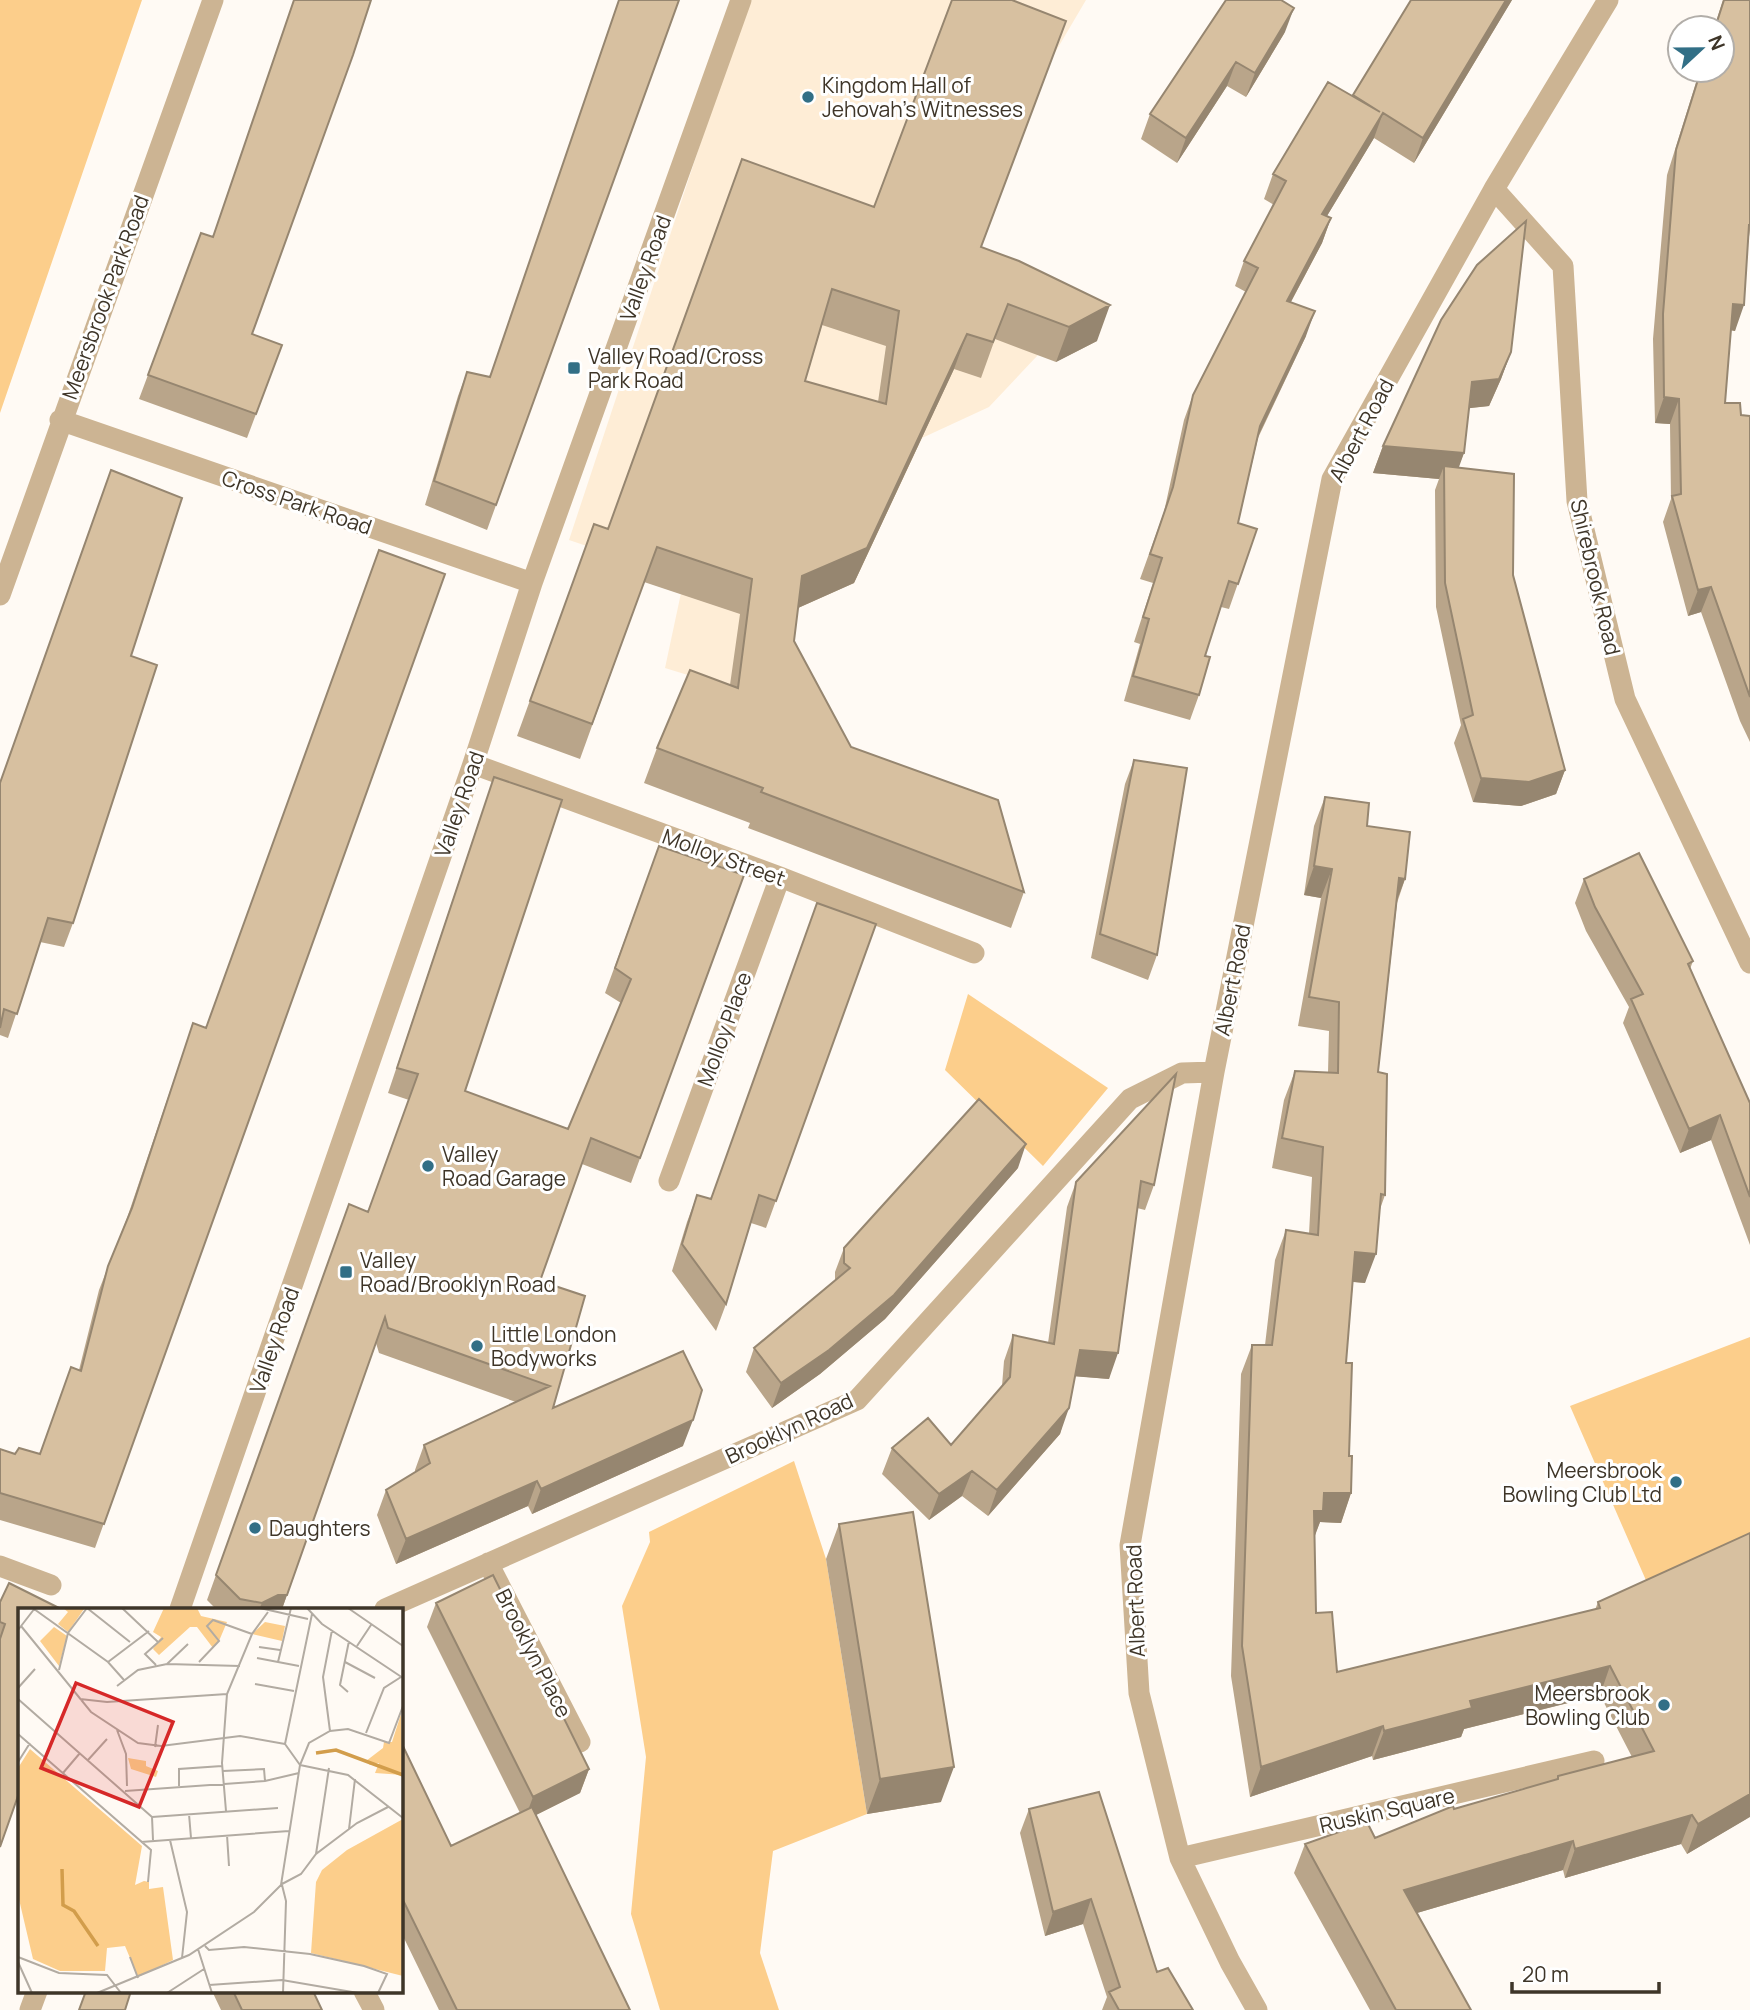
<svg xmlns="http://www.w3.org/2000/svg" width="1750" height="2010" viewBox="0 0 1750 2010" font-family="Manrope,sans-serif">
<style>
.built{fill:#feedd6}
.green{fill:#fcce8b}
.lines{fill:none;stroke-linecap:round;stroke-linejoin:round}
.street{stroke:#ccb493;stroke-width:21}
.wall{fill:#b9a58a;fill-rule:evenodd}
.shaded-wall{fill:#968670}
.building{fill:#d7c0a0;stroke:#968670;stroke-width:2;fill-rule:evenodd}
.poi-dot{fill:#326f86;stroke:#fff;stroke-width:2.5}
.labels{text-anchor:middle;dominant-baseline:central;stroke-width:6;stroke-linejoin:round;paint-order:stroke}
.poi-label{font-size:21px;fill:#3e3528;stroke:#fff;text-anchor:start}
.street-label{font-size:21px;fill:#3e3528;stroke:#fff}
.inset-river{fill:none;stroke:#d29d4b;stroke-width:3.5}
.inset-road{fill:none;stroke:#b2aba2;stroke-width:2}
.view{fill:#d62828;fill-opacity:0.15;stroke:#d62828;stroke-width:3.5}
.inset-edge{fill:none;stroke:#3e3528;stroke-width:3.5}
</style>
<rect width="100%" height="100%" fill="#fffaf4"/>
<!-- built -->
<path class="built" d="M 748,0 L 1086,0 L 1053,56 L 973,270 L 1072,319 L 989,407 L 922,438 L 854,583 L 791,596 L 781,676 L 798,709 L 665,668 L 684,579 L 569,540 Z"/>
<!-- green -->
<path class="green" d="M 0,0 L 142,0 L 0,413 Z
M 968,994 L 1108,1088 L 1043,1166 L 945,1070 Z
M 1750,1337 L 1750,1558 L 1655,1601 L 1570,1406 Z
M 794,1461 L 826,1559 L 867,1814 L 773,1851 L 760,1953 L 779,2010 L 660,2010 L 631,1914 L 646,1757 L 622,1606 L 650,1542 L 649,1532 Z"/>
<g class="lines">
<!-- street -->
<path class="street" d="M 1494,189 L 1563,266 L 1577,501 L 1625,699 L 1750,963
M 60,420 L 532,583
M 0,595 L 213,0
M 473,764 L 780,877 L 974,953
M 669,1181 L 780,877
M 488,1563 L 580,1742
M 0,1566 L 51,1585
M 180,1609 L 473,764 L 532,583 L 741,0
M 385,1609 L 857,1400 L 1130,1099 L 1182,1073 L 1214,1072
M 1180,1858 L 1594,1761
M 364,1991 L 374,2010
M 30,2010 L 37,1991
M 1257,2010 L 1230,1962 L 1180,1858 L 1139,1693 L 1130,1545 L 1214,1072 L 1332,479 L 1494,189 L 1608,0"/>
</g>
<!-- wall -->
<path class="wall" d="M 294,0 L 371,0 L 252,334 L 282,345 L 247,438 L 139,399 L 201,233 L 213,237 Z
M 679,0 L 487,530 L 425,505 L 458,396 L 467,372 L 489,377 Z
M 1411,0 L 1512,0 L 1414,163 L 1374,138 L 1327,216 L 1331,218 L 1322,243 L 1291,302 L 1306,336 L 1258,438 L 1238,523 L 1257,529 L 1229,609 L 1221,607 L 1205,656 L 1199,695 L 1190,720 L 1124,701 L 1140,644 L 1134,642 L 1153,583 L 1140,579 L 1164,512 L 1184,420 L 1193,395 L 1246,292 L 1235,286 L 1244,261 L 1274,205 L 1264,199 L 1273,174 L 1353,96 Z
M 1723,0 L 1750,0 L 1750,230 L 1735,331 L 1731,330 L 1725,403 L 1741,415 L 1750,416 L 1750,742 L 1740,721 L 1701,612 L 1688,616 L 1663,522 L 1671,499 L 1670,424 L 1655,423 L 1653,339 L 1667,175 L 1700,70 L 1722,70 L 1722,28 L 1714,28 Z
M 1285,32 L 1246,97 L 1227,86 L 1177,163 L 1141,139 L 1150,114 Z
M 742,159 L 981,247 L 1097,341 L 1056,362 L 995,339 L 981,378 L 954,369 L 854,583 L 798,608 L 794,641 L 851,747 L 1024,892 L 1011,928 L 748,828 L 750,823 L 644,783 L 657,748 L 730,685 L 740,614 L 644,582 L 580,759 L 517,736 L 594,524 L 608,529 ZM 822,325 L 886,346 L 878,402 L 805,381 Z
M 1511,352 L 1501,379 L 1489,406 L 1469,408 L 1464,453 L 1458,467 L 1513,575 L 1565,770 L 1556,794 L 1521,806 L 1473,802 L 1454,743 L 1461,725 L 1436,607 L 1435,490 L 1439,479 L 1373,473 L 1383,446 Z
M 445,574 L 95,1548 L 0,1520 L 0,1449 L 15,1454 L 40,1454 L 79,1370 L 99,1290 L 127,1218 L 193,1023 L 206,1028 Z
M 131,656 L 73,923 L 64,947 L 40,942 L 8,1038 L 0,1035 L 0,782 Z
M 1134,760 L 1157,955 L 1148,980 L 1091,958 L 1125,784 Z
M 494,777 L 465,1091 L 568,1129 L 621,1003 L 605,993 L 659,846 L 744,875 L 631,1183 L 582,1164 L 540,1281 L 553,1408 L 683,1446 L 532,1514 L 528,1506 L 396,1564 L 377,1515 L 386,1490 L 415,1472 L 415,1470 L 424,1445 L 516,1402 L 379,1353 L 376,1343 L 282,1609 L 216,1609 L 207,1600 L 349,1204 L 368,1212 L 409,1100 L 388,1093 Z
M 1325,797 L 1367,826 L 1405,879 L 1397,903 L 1378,1072 L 1385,1195 L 1379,1212 L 1365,1283 L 1353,1282 L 1346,1363 L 1349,1456 L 1351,1493 L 1341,1523 L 1320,1522 L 1314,1537 L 1316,1613 L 1337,1672 L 1595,1610 L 1598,1602 L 1746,1819 L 1687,1854 L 1681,1844 L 1565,1878 L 1563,1870 L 1417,1913 L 1471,2010 L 1370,2010 L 1294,1873 L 1305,1844 L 1375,1838 L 1454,1809 L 1556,1780 L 1558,1776 L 1632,1757 L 1600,1695 L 1464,1729 L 1461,1737 L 1373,1760 L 1372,1756 L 1250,1797 L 1231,1676 L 1241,1374 L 1252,1345 L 1265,1345 L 1275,1260 L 1286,1230 L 1309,1234 L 1312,1177 L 1272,1168 L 1284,1100 L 1295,1071 L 1328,1073 L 1329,1031 L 1298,1026 L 1321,898 L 1304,895 L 1314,826 Z
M 1584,879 L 1693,961 L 1690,969 L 1750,1103 L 1750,1245 L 1711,1140 L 1680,1153 L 1623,1023 L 1629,1007 L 1586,931 L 1575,903 Z
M 876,924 L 766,1228 L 751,1223 L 726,1304 L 716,1331 L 672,1271 L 687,1222 L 697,1195 L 710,1199 Z
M 1176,1074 L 1154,1185 L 1145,1210 L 1137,1208 L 1109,1379 L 1075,1376 L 1060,1434 L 988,1516 L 962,1496 L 929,1520 L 882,1474 L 892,1448 L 951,1445 L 1002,1386 L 1004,1361 L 1013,1335 L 1048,1343 L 1067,1207 L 1076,1182 Z
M 1018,1168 L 885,1319 L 820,1374 L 772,1408 L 746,1372 L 754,1348 L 835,1280 L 835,1272 L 844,1248 Z
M 839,1524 L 941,1802 L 867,1814 L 826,1559 Z
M 9,1583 L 0,1847 L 0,1602 Z
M 436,1603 L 589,1769 L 580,1793 L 536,1815 L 630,2010 L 439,2010 L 401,1932 L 401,1742 L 451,1846 L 520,1813 L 427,1627 Z
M 1029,1809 L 1157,1972 L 1193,2010 L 1102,2010 L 1107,1997 L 1083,1924 L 1045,1936 L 1020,1833 Z
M 212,1991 L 313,1991 L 322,2010 L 221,2010 Z"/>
<!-- shaded-wall -->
<path class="shaded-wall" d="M 1506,0 L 1512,0 L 1414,163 L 1423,138 Z
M 1294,8 L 1285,32 L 1246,97 L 1255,73 Z
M 1236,62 L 1227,86 L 1177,163 L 1186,138 Z
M 1383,113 L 1374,138 L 1313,239 L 1322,214 Z
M 1331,218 L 1322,243 L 1278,326 L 1287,301 Z
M 1733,304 L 1744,305 L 1735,331 L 1724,329 Z
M 1110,305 L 1097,341 L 1056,362 L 1069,327 Z
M 1315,311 L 1306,336 L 1251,451 L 1260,426 Z
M 967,334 L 954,369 L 854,583 L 789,612 L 802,576 Z
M 1511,352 L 1501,379 L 1489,406 L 1462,409 L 1472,382 Z
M 1664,397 L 1679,399 L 1670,424 L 1655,423 Z
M 1383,446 L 1464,453 L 1454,481 L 1444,466 L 1439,479 L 1373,473 Z
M 1711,587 L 1701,612 L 1688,616 L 1698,590 Z
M 1565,770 L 1556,794 L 1521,806 L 1473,802 L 1481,778 Z
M 1314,866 L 1332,869 L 1321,898 L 1304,895 Z
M 1399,878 L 1405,879 L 1394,908 Z
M 1720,1115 L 1711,1140 L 1680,1153 L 1689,1129 Z
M 1026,1144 L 1018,1168 L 885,1319 L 820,1374 L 772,1408 L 781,1383 Z
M 1355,1252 L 1376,1254 L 1365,1283 L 1345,1281 Z
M 1080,1350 L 1118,1353 L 1109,1379 L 1071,1376 Z
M 1069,1408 L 1060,1434 L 988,1516 L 997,1490 Z
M 693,1420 L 683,1446 L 532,1514 L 541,1489 Z
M 972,1471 L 962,1496 L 929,1520 L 939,1494 Z
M 537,1481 L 528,1506 L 396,1564 L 406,1539 Z
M 1324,1493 L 1351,1493 L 1341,1523 L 1320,1522 L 1313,1541 L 1314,1511 Z
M 278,1595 L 287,1595 L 282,1609 L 259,1609 L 262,1603 Z
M 1610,1666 L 1600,1695 L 1464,1729 L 1461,1737 L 1373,1760 L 1384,1731 L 1470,1701 Z
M 1383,1726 L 1372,1756 L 1250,1797 L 1261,1767 Z
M 954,1767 L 941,1802 L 867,1814 L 880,1779 Z
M 589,1769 L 580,1793 L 524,1821 L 533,1797 Z
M 1750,1794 L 1750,1817 L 1687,1854 L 1698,1824 Z
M 1692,1815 L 1681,1844 L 1565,1878 L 1575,1849 Z
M 1573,1841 L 1563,1870 L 1393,1920 L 1404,1890 Z
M 1091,1899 L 1083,1924 L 1045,1936 L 1053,1912 Z"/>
<!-- building -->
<path class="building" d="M 294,0 L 371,0 L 353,55 L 252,334 L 282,345 L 256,414 L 148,375 L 201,233 L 213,237 Z
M 619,0 L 679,0 L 496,505 L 434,481 L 467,372 L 490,377 Z
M 952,0 L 1012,0 L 1066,21 L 981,247 L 1019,261 L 1110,305 L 1069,327 L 1008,304 L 993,342 L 967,334 L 867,548 L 802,576 L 794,641 L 851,747 L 998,800 L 1024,892 L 761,792 L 763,788 L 657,748 L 690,670 L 738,688 L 752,579 L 657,547 L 592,724 L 530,701 L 594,524 L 608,529 L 742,159 L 874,207 ZM 832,289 L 899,311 L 886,404 L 805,381 Z
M 1226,0 L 1281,0 L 1294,8 L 1255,73 L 1236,62 L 1186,138 L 1150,114 Z
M 1411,0 L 1506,0 L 1423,138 L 1383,113 L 1322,214 L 1331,218 L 1287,301 L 1315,311 L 1260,426 L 1238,523 L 1257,529 L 1238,584 L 1229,581 L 1205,656 L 1210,657 L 1199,695 L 1133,676 L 1149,619 L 1143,617 L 1162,558 L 1150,554 L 1173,487 L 1193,395 L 1258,268 L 1244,261 L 1286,181 L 1273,174 L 1328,82 L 1380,112 L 1353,95 Z
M 1724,0 L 1750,0 L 1750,225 L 1749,225 L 1744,305 L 1733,304 L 1725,403 L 1740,403 L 1741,415 L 1750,416 L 1750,697 L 1711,587 L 1698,590 L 1672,496 L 1681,494 L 1679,399 L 1664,397 L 1663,314 L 1676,150 L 1701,70 L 1722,70 L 1722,28 L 1715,28 Z
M 1526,221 L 1511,352 L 1499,379 L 1472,382 L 1464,453 L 1383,446 L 1441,320 L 1477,265 Z
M 1444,466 L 1514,474 L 1513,575 L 1565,770 L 1529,782 L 1481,778 L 1463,719 L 1473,715 L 1445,583 Z
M 111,470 L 182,498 L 131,656 L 157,665 L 73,923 L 48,918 L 17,1014 L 4,1009 L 0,1028 L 0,783 Z
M 379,550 L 445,574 L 104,1524 L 0,1493 L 0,1449 L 15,1454 L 19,1448 L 40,1454 L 71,1367 L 81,1371 L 108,1266 L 132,1208 L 193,1023 L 206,1028 Z
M 1134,760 L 1187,768 L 1157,955 L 1100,934 Z
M 494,777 L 562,800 L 465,1091 L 568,1129 L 631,979 L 615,968 L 659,846 L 744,875 L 640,1158 L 591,1138 L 540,1281 L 585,1296 L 553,1408 L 683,1351 L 702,1390 L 693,1420 L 541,1489 L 537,1481 L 406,1539 L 386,1490 L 430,1463 L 424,1445 L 550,1386 L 388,1328 L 385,1317 L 287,1595 L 278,1595 L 262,1603 L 240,1599 L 216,1575 L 349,1204 L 368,1212 L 418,1074 L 397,1068 Z
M 1325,797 L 1369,803 L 1367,826 L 1410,832 L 1405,879 L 1399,878 L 1378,1072 L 1387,1074 L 1385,1195 L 1381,1194 L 1376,1254 L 1355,1252 L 1346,1363 L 1352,1363 L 1349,1456 L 1352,1456 L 1351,1493 L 1324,1493 L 1323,1511 L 1314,1511 L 1316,1613 L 1332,1612 L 1337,1672 L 1600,1608 L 1598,1602 L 1750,1533 L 1750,1794 L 1698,1824 L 1692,1815 L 1575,1849 L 1573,1841 L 1404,1890 L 1471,2010 L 1396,2010 L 1305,1844 L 1367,1822 L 1375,1838 L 1453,1806 L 1454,1809 L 1558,1779 L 1558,1776 L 1654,1751 L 1610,1666 L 1470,1701 L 1472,1708 L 1384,1731 L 1383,1726 L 1261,1767 L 1242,1646 L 1252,1345 L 1272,1345 L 1286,1230 L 1318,1235 L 1323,1147 L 1282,1138 L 1295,1071 L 1338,1073 L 1339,1002 L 1309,997 L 1332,869 L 1314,866 Z
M 1639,853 L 1693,961 L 1688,964 L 1750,1103 L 1750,1197 L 1720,1115 L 1689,1129 L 1631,999 L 1643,994 L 1595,907 L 1584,879 Z
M 817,903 L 876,924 L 776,1201 L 759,1195 L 726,1304 L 682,1244 L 697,1195 L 711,1199 Z
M 1176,1074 L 1154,1185 L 1141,1181 L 1118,1353 L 1080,1350 L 1069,1408 L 997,1490 L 972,1471 L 939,1494 L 892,1448 L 928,1418 L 951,1445 L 1010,1377 L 1013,1335 L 1054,1344 L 1076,1182 Z
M 979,1099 L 1026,1144 L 894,1295 L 829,1350 L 781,1383 L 754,1348 L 850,1268 L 844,1263 L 844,1248 Z
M 913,1512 L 954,1767 L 880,1779 L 839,1524 Z
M 493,1575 L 589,1769 L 533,1797 L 436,1603 Z
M 9,1583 L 61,1609 L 19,1609 L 19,1793 L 0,1847 L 0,1639 L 5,1624 L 0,1622 L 0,1602 Z
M 401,1742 L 451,1846 L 532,1807 L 630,2010 L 457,2010 L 401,1896 Z
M 1099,1792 L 1157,1972 L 1168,1968 L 1193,2010 L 1119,2010 L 1109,1992 L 1120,1987 L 1091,1899 L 1053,1912 L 1029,1809 Z
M 86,1991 L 131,1991 L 125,2010 L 79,2010 Z
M 233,1991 L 313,1991 L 322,2010 L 242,2010 Z"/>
<!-- markers -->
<g class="poi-dot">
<circle cx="808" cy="97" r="7"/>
<rect x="567" y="361" width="14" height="14" rx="3.5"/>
<circle cx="428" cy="1166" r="7"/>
<rect x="339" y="1265" width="14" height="14" rx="3.5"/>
<circle cx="477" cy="1346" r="7"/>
<circle cx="1676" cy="1482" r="7"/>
<circle cx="255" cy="1528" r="7"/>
<circle cx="1664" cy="1705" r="7"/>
</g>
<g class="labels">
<!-- poi labels -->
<g class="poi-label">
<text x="822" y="85">Kingdom Hall of<tspan x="822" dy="24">Jehovah's Witnesses</tspan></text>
<text x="588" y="356">Valley Road/Cross<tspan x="588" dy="24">Park Road</tspan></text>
<text x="442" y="1154">Valley<tspan x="442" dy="24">Road Garage</tspan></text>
<text x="360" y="1260">Valley<tspan x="360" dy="24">Road/Brooklyn Road</tspan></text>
<text x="491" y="1334">Little London<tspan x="491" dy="24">Bodyworks</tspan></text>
<text x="1662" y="1470" text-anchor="end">Meersbrook<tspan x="1662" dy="24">Bowling Club Ltd</tspan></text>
<text x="269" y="1528">Daughters</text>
<text x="1650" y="1693" text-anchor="end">Meersbrook<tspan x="1650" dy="24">Bowling Club</tspan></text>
</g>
<!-- street labels -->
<g class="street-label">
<text transform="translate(645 268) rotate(-70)">Valley Road</text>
<text transform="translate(105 297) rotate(-70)">Meersbrook Park Road</text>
<text transform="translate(1361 430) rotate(-62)">Albert Road</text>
<text transform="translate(297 502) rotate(19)">Cross Park Road</text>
<text transform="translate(1596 577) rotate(77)">Shirebrook Road</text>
<text transform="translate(459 804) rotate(-71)">Valley Road</text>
<text transform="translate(724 857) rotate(20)">Molloy Street</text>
<text transform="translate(1232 980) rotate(-79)">Albert Road</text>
<text transform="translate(724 1029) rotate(-70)">Molloy Place</text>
<text transform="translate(274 1340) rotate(-71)">Valley Road</text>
<text transform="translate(789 1428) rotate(-25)">Brooklyn Road</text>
<text transform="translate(1135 1601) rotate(-92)">Albert Road</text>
<text transform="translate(534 1653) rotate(63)">Brooklyn Place</text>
<text transform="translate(1387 1810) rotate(-13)">Ruskin Square</text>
</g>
</g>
<!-- overview -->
<g transform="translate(18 1608)">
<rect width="385" height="385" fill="#fffaf4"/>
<path d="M 45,0 L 66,1 L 50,24 L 40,16 L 50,4 ZM 146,0 L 179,0 L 183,8 L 209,14 L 201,33 L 195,40 L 179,19 L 172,19 L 141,47 L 135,41 L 143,29 L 135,24 ZM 247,14 L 267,18 L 264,33 L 234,26 ZM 36,19 L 49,28 L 41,58 L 22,33 ZM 383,106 L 385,167 L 357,165 L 361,155 L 352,157 L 348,153 L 365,140 L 366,134 L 374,134 ZM 12,141 L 124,238 L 117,277 L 126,273 L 131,274 L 131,281 L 145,279 L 155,352 L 120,369 L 107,338 L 89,340 L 87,363 L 42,363 L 15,351 L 0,287 L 0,160 ZM 110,150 L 128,153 L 128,158 L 140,163 L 138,169 L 113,161 ZM 385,211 L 385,368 L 293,345 L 298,274 L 304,262 L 329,242 Z" fill="#fcce8b"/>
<path class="inset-river" d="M 298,145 L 318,142 L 385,167M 44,261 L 45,297 L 56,303 L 80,338"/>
<path class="inset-road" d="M 69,0 L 112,34M 104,0 L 140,34M 242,0 L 290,11M 289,0 L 304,16 L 385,70M 330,0 L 385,38M 16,1 L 90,54 L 106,72M 3,18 L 73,104 L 120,135 L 143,138 L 222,128 L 267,136M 0,22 L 17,0M 339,38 L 353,17M 241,39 L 262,42M 239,50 L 281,58M 90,54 L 131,23M 181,54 L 201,33 L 189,18 L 195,12 L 234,26M 260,54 L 273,0M 327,54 L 357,70M 149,56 L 170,36M 138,57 L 127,46 L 145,30M 41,62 L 50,25 L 69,0M 237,76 L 276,83M 99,78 L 120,62 L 149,56 L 222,58M 0,80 L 17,61M 330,84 L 322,77 L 331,33M 0,91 L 134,209M 62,91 L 89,94 L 209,86M 99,122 L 108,146 L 109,178M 312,123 L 305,69 L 314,22M 348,125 L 366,80 L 383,69M 0,126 L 133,242 L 130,274M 267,136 L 294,6M 267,136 L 282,157M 137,139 L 140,117M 70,152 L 89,131M 0,154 L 12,135M 282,157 L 330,167 L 385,210M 205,163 L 246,161 L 247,173M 45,165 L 62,145M 161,178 L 161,161 L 204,158M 107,183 L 247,173 L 281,165M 208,203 L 204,155 L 209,86 L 234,26 L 250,4M 171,206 L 173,230M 134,209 L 260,200M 134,209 L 135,232M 331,221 L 337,171M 209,227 L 211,258M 152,232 L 169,304 L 164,350M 123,234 L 271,223M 298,246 L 311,160M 264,276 L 283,266 L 298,246 L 339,215 L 370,199M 264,277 L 268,293 L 265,385M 187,338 L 191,342 L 226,339 L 292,346 L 346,358 L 369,366 L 360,385M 180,341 L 194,385M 0,349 L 41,365 L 89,367 L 103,385M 112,349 L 120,370M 0,354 L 14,385M 191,377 L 264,372 L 340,385M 79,385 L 171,347 L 236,304 L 263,277 L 282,157 L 291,135 L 312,123 L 330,121 L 371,135 L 385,98M 149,385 L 186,361"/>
<path class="view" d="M 58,75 L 155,114 L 121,199 L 23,160 Z"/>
<rect width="385" height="385" class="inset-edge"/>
</g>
<!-- north arrow -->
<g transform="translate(1701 49) rotate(68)"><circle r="33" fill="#ffffff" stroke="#b2aea9" stroke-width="2"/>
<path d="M0-5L12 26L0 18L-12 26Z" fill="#326f86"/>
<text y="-10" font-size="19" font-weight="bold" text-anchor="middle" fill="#3e3528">N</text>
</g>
<!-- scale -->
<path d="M1512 1982v10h147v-10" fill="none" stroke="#3e3528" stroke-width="3.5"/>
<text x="1522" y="1982" font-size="21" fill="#3e3528" stroke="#ffffff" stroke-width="5" paint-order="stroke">20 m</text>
</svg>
